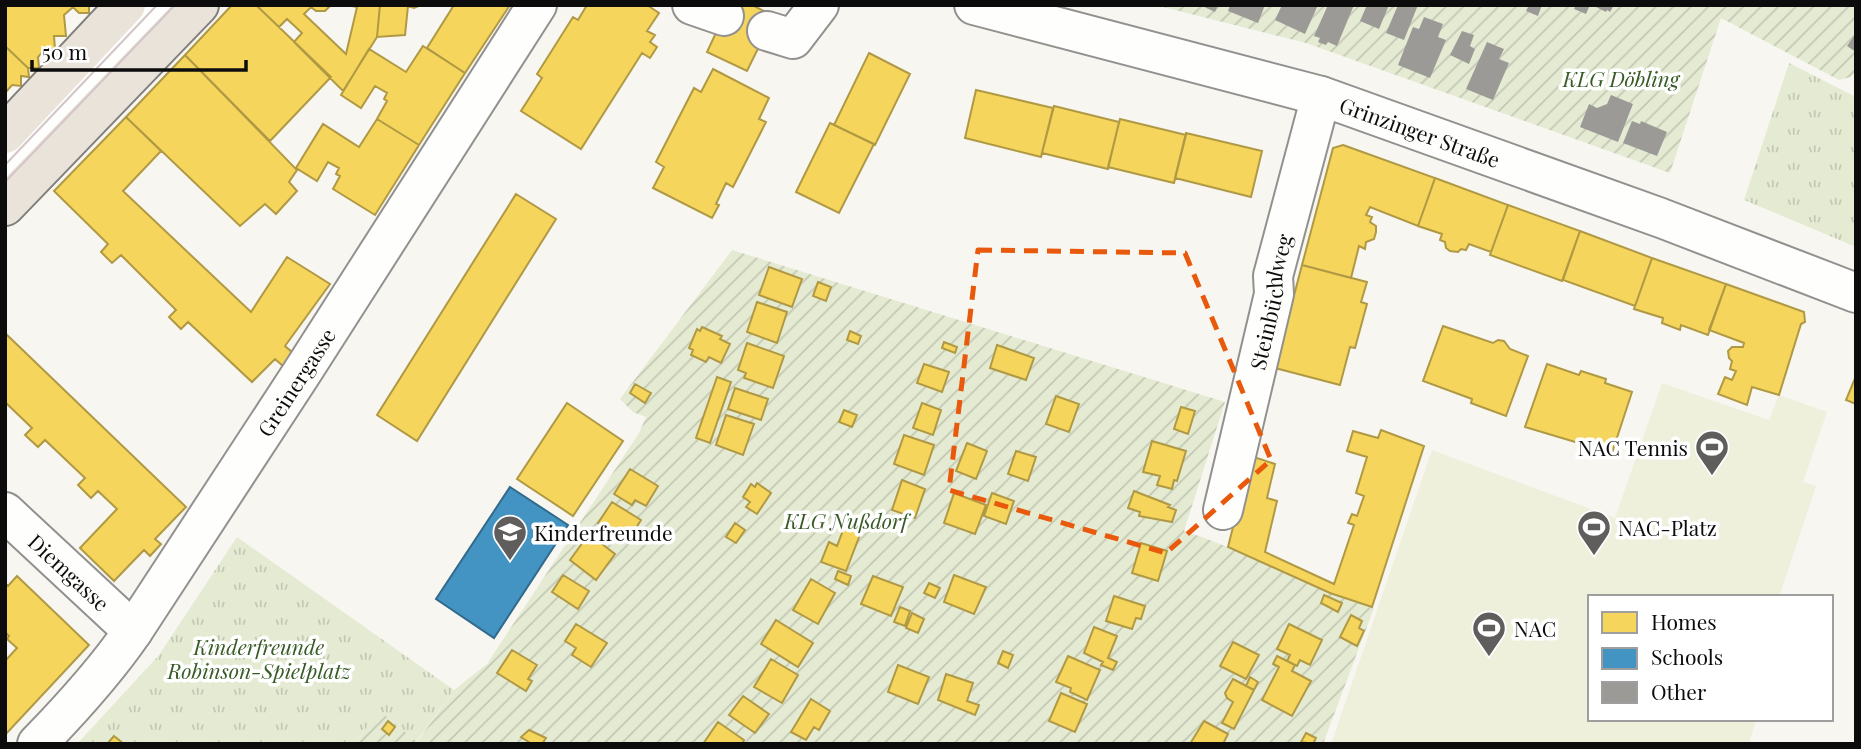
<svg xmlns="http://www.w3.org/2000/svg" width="1861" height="749" viewBox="0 0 1861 749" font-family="'Playfair Display',serif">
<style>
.park{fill:url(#park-tufts)}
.garden{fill:url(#garden-furrows)}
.pitch{fill:#eef0dc}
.homes{fill:#f6d55c;stroke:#b09944;stroke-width:2}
.schools{fill:#4393c3;stroke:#326a8c;stroke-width:2}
.building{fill:#9c9a96}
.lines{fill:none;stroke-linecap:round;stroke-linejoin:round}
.minor-casing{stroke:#92918f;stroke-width:42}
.major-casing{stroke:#807f7c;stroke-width:42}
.minor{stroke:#fefefd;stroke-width:38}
.major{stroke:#e9e3da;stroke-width:38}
.tram{stroke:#d4c6c8;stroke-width:2}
.marked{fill:none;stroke:#e8590c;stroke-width:5;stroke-dasharray:14 9;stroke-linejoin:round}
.labels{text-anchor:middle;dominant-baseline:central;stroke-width:7;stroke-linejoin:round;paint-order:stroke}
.park-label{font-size:21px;font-style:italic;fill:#385a25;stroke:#fff}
.street-label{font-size:21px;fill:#0c0c0c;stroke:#fff}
.poi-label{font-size:21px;fill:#0c0c0c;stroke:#fff;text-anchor:start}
</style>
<defs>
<pattern id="park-tufts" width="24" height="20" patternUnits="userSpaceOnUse" patternTransform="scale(1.75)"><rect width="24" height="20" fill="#e5ebd3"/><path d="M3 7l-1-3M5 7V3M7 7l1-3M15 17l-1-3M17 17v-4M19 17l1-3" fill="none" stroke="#c3c8b4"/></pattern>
<pattern id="garden-furrows" width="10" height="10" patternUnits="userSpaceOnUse" patternTransform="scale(1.75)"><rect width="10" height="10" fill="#e5ebd3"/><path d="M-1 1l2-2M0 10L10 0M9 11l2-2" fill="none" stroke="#c3c8b4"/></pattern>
</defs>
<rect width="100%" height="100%" fill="#f8f6f0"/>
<!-- park -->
<path class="park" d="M 1789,63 L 1856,97 L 1856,247 L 1744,200 Z
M 237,537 L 454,690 L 416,742 L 379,710 L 355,744 L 77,744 L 159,655 Z"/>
<!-- garden -->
<path class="garden" d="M 1155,5 L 1856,5 L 1856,72 L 1851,77 L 1839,80 L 1721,18 L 1670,173 L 1306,43 Z
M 732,250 L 1225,402 L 1184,531 C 1249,552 1309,586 1374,608 L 1323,744 L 355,744 L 379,710 L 417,742 L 454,690 L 487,664 L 639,433 L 646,417 L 633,412 L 620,399 Z"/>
<!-- pitch -->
<path class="pitch" d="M 1662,383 L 1769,420 L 1779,395 L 1827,412 L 1803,482 L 1816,486 L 1779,597 L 1590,597 L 1590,719 L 1756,719 L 1749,744 L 1331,744 L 1432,450 L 1615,518 Z"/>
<!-- homes -->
<path class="homes" d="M 5,5 L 89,5 L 89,13 L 79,13 L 73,7 L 64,15 L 66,36 L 54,36 L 55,49 L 45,49 L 38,57 L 39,68 L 28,68 L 5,46 Z
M 232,5 L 256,5 L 331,77 L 270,141 L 185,55 Z
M 256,5 L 331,5 L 325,11 L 316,11 L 311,7 L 304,14 L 346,54 L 357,7 L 347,5 L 380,5 L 377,37 L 343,91 L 294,42 L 302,33 L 287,19 L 279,27 Z
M 380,5 L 421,5 L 414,8 L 408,6 L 405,35 L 377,37 Z
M 454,5 L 510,5 L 465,73 L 427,48 Z
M 587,5 L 647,5 L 659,13 L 647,31 L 655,35 L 650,42 L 657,47 L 650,58 L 642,53 L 581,149 L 521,111 L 542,78 L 537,74 L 573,17 L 578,20 Z
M 729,5 L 752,5 L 774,16 L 747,71 L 707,52 Z
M 5,46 L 28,68 L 29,77 L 21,76 L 21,86 L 12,85 L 5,93 Z
M 423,46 L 465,73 L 419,145 L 377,119 L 387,101 L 384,99 L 387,93 L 375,86 L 361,108 L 341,95 L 369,49 L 406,72 Z
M 869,53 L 910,74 L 875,145 L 834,125 Z
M 185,55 L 297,170 L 289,182 L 297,191 L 276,214 L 265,204 L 240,226 L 126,117 Z
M 713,69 L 769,98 L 759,119 L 766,122 L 733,187 L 726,183 L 716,204 L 719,205 L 712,218 L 653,188 L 664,167 L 656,162 L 694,88 L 701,92 Z
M 976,90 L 1053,108 L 1041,157 L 965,138 Z
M 1054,106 L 1119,122 L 1108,169 L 1042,153 Z
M 126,117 L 161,151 L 123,191 L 251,312 L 287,257 L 330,284 L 285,346 L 293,353 L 283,366 L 275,359 L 252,382 L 188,322 L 181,329 L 169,317 L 176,310 L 121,255 L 112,263 L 101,252 L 108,244 L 54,191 Z
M 377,119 L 419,145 L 375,215 L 333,189 L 340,176 L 336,174 L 339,168 L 328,162 L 317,181 L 296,168 L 323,124 L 359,147 Z
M 1120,119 L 1186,135 L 1174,183 L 1108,167 Z
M 830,123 L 874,144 L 839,213 L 796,192 Z
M 1186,133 L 1262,151 L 1251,197 L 1175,178 Z
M 1343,145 L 1435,178 L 1418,226 L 1370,207 L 1366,215 L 1372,217 L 1370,222 L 1376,226 L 1376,232 L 1374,239 L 1366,242 L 1365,249 L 1359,246 L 1351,278 L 1302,265 L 1333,148 Z
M 1435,178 L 1508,205 L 1491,252 L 1469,244 L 1466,250 L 1461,249 L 1458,252 L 1450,251 L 1446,248 L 1445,242 L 1440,240 L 1442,234 L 1418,226 Z
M 516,194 L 556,219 L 417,441 L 377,415 Z
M 1508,205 L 1580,231 L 1562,281 L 1490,255 Z
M 1580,231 L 1652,258 L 1635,306 L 1563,280 Z
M 1652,258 L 1726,284 L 1708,335 L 1681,325 L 1680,330 L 1662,323 L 1663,318 L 1634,309 Z
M 1302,265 L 1367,282 L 1361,302 L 1367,304 L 1355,348 L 1350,347 L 1340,385 L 1275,368 Z
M 769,267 L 802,279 L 792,307 L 759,295 Z
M 818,282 L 831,287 L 826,301 L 813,296 Z
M 1726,284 L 1804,312 L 1805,322 L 1801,324 L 1779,395 L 1752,387 L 1747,405 L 1718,394 L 1725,377 L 1732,380 L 1736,371 L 1730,369 L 1732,361 L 1729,358 L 1728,351 L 1732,347 L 1743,347 L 1744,343 L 1709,330 Z
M 757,302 L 787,312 L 777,343 L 747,332 Z
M 1443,326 L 1493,343 L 1498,340 L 1504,341 L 1510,349 L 1528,356 L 1506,416 L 1471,403 L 1472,399 L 1423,381 Z
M 702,327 L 722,336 L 720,339 L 730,344 L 721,363 L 709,357 L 706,362 L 691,355 L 693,350 L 689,348 L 697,329 L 700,331 Z
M 850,331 L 861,336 L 858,344 L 847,340 Z
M 5,333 L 186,507 L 155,539 L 161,544 L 150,556 L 144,550 L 114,581 L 80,548 L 117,509 L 98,491 L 91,498 L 78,485 L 85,478 L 45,440 L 38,447 L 25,435 L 32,428 L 5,402 Z
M 944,342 L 957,347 L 955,353 L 942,348 Z
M 747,343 L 784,356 L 773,388 L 744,378 L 746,373 L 738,370 Z
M 997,345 L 1034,358 L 1026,380 L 990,368 Z
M 924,364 L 949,372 L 942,392 L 917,383 Z
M 1547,364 L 1579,375 L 1581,371 L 1606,379 L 1605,383 L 1632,392 L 1612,453 L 1525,427 Z
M 1856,376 L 1856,404 L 1846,400 Z
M 717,377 L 731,382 L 710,443 L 696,438 Z
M 635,384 L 651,393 L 645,403 L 630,393 Z
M 735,388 L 768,399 L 761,420 L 728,409 Z
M 1056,396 L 1079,404 L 1069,432 L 1046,424 Z
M 567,403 L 623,441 L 573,516 L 517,479 Z
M 922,403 L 941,410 L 933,435 L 913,428 Z
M 1181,407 L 1195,411 L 1188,434 L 1174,429 Z
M 844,410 L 857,415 L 852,427 L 839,422 Z
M 726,415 L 754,424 L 743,455 L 716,445 Z
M 1381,430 L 1424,446 L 1372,607 L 1330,593 L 1228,547 L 1251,456 L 1275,464 L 1267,498 L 1277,501 L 1265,552 L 1334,584 L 1354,525 L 1348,523 L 1352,514 L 1357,516 L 1364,496 L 1356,493 L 1367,457 L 1347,451 L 1353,431 L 1378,438 Z
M 904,435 L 934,445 L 924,475 L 894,464 Z
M 1152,441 L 1186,451 L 1177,481 L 1174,480 L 1172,489 L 1157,485 L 1160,476 L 1143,472 Z
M 967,443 L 987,451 L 976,479 L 956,471 Z
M 1016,451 L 1036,457 L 1028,481 L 1008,474 Z
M 630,469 L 658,486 L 646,506 L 635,500 L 632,505 L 614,494 Z
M 902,480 L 925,489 L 915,518 L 892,510 Z
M 757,483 L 771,493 L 757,514 L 746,507 L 750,502 L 743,497 L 751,484 L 755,487 Z
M 1134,491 L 1170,505 L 1168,507 L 1176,510 L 1172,522 L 1139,516 L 1140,512 L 1128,508 Z
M 954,493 L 986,505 L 975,534 L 944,523 Z
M 992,493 L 1014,501 L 1006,524 L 984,516 Z
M 612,502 L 641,520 L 627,542 L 598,523 Z
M 735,523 L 745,530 L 736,543 L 726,537 Z
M 845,525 L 861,532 L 846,571 L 821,562 L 829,542 L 837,546 Z
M 589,534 L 615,554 L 596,580 L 570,560 Z
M 1141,543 L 1167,551 L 1158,581 L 1132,573 Z
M 838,571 L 851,576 L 848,585 L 835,579 Z
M 563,575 L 589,591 L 578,609 L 552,592 Z
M 954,575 L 986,587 L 974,614 L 944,602 Z
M 17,576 L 89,645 L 5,735 L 5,661 L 17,648 L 7,639 L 9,636 L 5,632 L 5,583 L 8,586 Z
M 873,576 L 903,587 L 891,616 L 861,604 Z
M 811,579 L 835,593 L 818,624 L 793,610 Z
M 929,583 L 940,588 L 935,598 L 924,593 Z
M 1324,595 L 1342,603 L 1338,612 L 1321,603 Z
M 1114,596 L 1145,606 L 1141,619 L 1136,618 L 1132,629 L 1106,621 Z
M 900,607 L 910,611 L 905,626 L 894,622 Z
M 912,613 L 924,619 L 918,633 L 906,628 Z
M 1351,615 L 1362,621 L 1359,628 L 1364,631 L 1357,646 L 1340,637 Z
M 776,620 L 813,643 L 798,667 L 761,644 Z
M 576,624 L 607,643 L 591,667 L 572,655 L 576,648 L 565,641 Z
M 1289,624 L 1322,640 L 1310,665 L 1300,660 L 1297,666 L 1287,661 L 1290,655 L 1277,649 Z
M 1094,627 L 1117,636 L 1108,658 L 1117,662 L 1113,670 L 1101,665 L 1103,662 L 1084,653 Z
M 1233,642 L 1259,655 L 1246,679 L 1220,666 Z
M 512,650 L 537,665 L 528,679 L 532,681 L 526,691 L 497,673 Z
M 1003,651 L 1013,655 L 1008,668 L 998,663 Z
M 1068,656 L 1100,670 L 1087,700 L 1070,692 L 1071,688 L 1056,682 Z
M 1277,656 L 1295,665 L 1292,671 L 1311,681 L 1292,716 L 1262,700 L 1279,667 L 1273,664 Z
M 771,659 L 798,675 L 782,703 L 754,687 Z
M 898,665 L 929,677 L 918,704 L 888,692 Z
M 946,674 L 973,683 L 967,701 L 979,705 L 975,715 L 938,700 Z
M 1250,677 L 1258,682 L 1254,690 L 1246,686 Z
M 1233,679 L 1254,690 L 1234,729 L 1222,723 L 1233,702 L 1227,698 L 1225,693 Z
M 1061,693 L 1087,704 L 1075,732 L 1049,721 Z
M 743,696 L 769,714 L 755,733 L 729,715 Z
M 811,699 L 830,711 L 819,730 L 814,727 L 806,740 L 791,732 Z
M 388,721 L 395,727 L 389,735 L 382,729 Z
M 1204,721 L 1228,734 L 1223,744 L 1190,744 Z
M 718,722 L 744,740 L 742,744 L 703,744 Z
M 529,730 L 546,738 L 542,744 L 532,744 L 521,737 Z
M 1306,733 L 1316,738 L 1313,744 L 1301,742 Z
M 114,736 L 124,744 L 107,744 Z"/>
<!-- schools -->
<path class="schools" d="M 510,487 L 568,525 L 494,638 L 436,599 Z"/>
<!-- building -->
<path class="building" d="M 1200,5 L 1218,5 L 1215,12 Z
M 1230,5 L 1265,5 L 1258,23 L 1228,11 Z
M 1282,5 L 1318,5 L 1305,34 L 1275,20 Z
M 1328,5 L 1354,5 L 1337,46 L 1328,42 L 1326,45 L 1318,42 L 1320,38 L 1314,36 Z
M 1367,5 L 1389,5 L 1379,29 L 1360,21 Z
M 1398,5 L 1418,5 L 1404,40 L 1386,33 Z
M 1529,5 L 1542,5 L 1538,16 L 1526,11 Z
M 1576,5 L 1590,5 L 1586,14 L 1574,9 Z
M 1592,5 L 1614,5 L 1610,12 L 1607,10 L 1606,12 Z
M 1424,17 L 1443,24 L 1438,37 L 1446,40 L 1430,78 L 1398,65 L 1413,27 L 1419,29 Z
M 1462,31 L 1474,35 L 1470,46 L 1475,49 L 1469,64 L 1450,55 Z
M 1856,33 L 1856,52 L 1847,46 Z
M 1487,42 L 1504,49 L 1499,59 L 1509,63 L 1493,100 L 1466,89 Z
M 1578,79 L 1584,83 L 1579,91 L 1573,87 Z
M 1648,79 L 1654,81 L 1651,90 L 1645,87 Z
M 1611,95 L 1633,104 L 1618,142 L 1580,127 L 1589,104 L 1597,108 L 1607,104 Z
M 1632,121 L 1640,124 L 1641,121 L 1667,132 L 1657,156 L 1623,143 Z"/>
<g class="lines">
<!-- minor casing -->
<g class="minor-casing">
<g id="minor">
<path d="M 692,5 L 724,16"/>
<path id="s1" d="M 974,5 L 1321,96 L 1661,218 L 1856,293"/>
<path d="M 767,31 L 793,39 L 819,5"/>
<path d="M 5,173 L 167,5"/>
<path id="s2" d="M 1223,510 L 1274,294 L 1273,276 L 1321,96"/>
<path id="s3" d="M 5,512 L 133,631"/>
<path id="s4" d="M 37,744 C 72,708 105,672 133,631 L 301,374 L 537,5"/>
</g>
</g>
<!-- major casing -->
<g class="major-casing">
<path id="major" d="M 5,134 L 126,5
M 5,206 L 199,5"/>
</g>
<!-- minor -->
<use href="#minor" class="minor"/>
<!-- major -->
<use href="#major" class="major"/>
<!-- tram -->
<path class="tram" d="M 5,165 L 157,5
M 5,182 L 175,5"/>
</g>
<!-- marked area -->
<path class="marked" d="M 978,250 L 1185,253 L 1271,460 L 1166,553 L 949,490 Z"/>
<!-- icons -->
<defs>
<g id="stadium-pin" transform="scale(1.75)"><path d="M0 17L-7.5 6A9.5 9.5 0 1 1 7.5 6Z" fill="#5f5e5c" stroke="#fff"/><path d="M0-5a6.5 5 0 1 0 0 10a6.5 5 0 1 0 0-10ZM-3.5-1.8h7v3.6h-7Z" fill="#fff"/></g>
<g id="school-pin" transform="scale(1.75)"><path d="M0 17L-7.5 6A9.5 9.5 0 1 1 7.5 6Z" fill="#5f5e5c" stroke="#fff"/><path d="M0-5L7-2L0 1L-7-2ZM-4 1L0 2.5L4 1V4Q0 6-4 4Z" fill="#fff"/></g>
</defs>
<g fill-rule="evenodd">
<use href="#stadium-pin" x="1712" y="447"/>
<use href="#stadium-pin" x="1594" y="527"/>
<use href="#school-pin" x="510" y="532"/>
<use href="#stadium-pin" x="1489" y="628"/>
</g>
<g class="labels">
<!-- park labels -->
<g class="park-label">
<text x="1621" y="78">KLG Döbling</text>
<text x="846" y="520">KLG Nußdorf</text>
<text x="259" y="646">Kinderfreunde<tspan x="259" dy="24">Robinson-Spielplatz</tspan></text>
</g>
<!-- street labels -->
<g class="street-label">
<text stroke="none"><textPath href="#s1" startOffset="464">Grinzinger Straße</textPath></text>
<text stroke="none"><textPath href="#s2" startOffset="214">Steinbüchlweg</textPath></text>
<text stroke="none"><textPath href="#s4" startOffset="446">Greinergasse</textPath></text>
<text stroke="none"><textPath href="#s3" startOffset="88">Diemgasse</textPath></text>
</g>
<!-- poi labels -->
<g class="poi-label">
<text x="1688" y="447" text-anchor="end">NAC Tennis</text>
<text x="1618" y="527">NAC-Platz</text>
<text x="534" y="532">Kinderfreunde</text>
<text x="1514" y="628">NAC</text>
</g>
</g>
<!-- border -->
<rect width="1861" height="749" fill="none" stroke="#0c0c0c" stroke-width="14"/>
<!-- legend -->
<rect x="1588" y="595" width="245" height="126" fill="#ffffff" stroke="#9e9e9e" stroke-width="2"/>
<rect x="1602" y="612" width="35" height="21" fill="#f6d55c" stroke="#9e9e9e" stroke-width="2"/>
<text x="1651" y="630" font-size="21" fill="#0c0c0c">Homes</text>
<rect x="1602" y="648" width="35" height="21" fill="#4393c3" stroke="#9e9e9e" stroke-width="2"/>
<text x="1651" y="665" font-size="21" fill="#0c0c0c">Schools</text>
<rect x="1602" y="682" width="35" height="21" fill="#9c9a96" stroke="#9e9e9e" stroke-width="2"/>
<text x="1651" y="700" font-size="21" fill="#0c0c0c">Other</text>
<!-- scale -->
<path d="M32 60v10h214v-10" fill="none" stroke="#0c0c0c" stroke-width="3.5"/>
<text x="42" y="60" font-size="21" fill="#0c0c0c" stroke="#ffffff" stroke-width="5" paint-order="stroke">50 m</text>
</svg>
